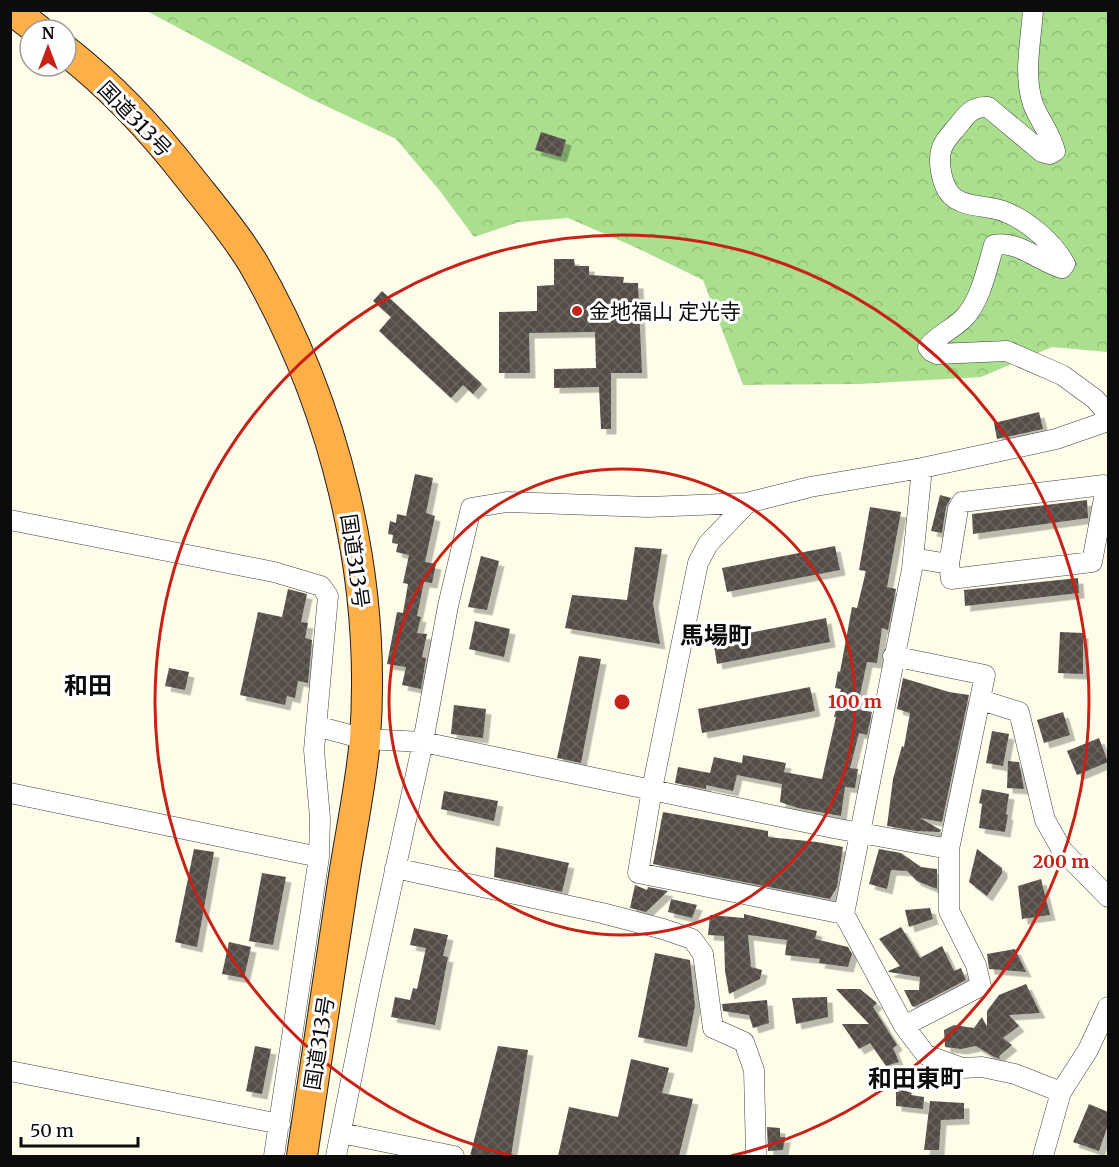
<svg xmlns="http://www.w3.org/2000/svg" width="1119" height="1167" viewBox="0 0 1119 1167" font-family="Merriweather,'Noto Sans JP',serif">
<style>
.forest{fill:url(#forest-crowns)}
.building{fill:url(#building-cross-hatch);filter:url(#shadow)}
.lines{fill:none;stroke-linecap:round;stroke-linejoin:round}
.minor-casing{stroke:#3f3f3f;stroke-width:21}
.highway-casing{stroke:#1d1d1d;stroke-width:32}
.minor{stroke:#fff;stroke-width:20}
.highway{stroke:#ffaf48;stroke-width:30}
.ring{fill:none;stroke:#c82117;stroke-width:3}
.poi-dot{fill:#c82117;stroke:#fff;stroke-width:2}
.labels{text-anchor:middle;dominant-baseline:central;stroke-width:6;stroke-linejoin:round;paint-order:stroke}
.street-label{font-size:21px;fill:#0c0c0c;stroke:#fff}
.poi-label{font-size:21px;fill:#0c0c0c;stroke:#fff;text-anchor:start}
.quarter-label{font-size:24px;font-weight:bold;fill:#0c0c0c;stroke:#fff}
.centre{fill:#c82117;stroke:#fff;stroke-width:3}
.ring-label{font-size:18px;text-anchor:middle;font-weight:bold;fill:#c82117;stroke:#fff;stroke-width:6;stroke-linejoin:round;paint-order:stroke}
</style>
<defs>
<pattern id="forest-crowns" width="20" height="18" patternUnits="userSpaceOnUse" patternTransform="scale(1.5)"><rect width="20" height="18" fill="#aadf8e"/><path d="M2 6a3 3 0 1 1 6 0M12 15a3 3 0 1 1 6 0" fill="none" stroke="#91be79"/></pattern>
<pattern id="building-cross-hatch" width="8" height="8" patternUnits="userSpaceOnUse" patternTransform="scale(1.5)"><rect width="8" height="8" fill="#554e47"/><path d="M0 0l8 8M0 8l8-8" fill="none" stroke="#68635d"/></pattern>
<filter id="shadow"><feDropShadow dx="5.5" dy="5.5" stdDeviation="0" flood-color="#0004"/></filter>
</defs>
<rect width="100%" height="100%" fill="#fffdea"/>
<!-- forest -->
<path class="forest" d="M 147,11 L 1108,11 L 1108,352 L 1052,347 L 981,377 L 859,384 L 743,385 L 703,280 L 637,248 L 568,218 L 519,222 L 474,237 L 440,191 L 396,139 L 309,98 Z"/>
<!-- building -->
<path class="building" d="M 541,132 L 566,140 L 561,157 L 535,150 Z
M 554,259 L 574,259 L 575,266 L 589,266 L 589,275 L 624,277 L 623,283 L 638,283 L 642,373 L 611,373 L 611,429 L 601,429 L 599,387 L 554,388 L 554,369 L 596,368 L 595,332 L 529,333 L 530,373 L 499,373 L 499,312 L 537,311 L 537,286 L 554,285 Z
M 382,291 L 482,384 L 473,394 L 463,385 L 451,398 L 379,331 L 391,317 L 373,301 Z
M 1039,412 L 1043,429 L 997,439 L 994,423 Z
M 415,474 L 433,478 L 426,513 L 435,516 L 425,562 L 436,564 L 432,583 L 424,582 L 417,616 L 421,617 L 417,633 L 427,634 L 422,657 L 426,658 L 421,689 L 402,685 L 406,667 L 387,664 L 397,612 L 403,613 L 408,584 L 403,583 L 409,555 L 396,552 L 398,544 L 392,543 L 393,535 L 388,534 L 390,521 L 396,523 L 397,514 L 406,516 Z
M 940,495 L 951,498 L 946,507 L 942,533 L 931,531 Z
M 1087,500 L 1088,518 L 973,534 L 972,514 Z
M 870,507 L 901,512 L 887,587 L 896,589 L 888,630 L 882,628 L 877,663 L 867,662 L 857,709 L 872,712 L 867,735 L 859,733 L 850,768 L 858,769 L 855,788 L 845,787 L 841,816 L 798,808 L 780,802 L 782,784 L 737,775 L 733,791 L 706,785 L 706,789 L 675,783 L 678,767 L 710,773 L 714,757 L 742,763 L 743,755 L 786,763 L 784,772 L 822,779 L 836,717 L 834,717 L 841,689 L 835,688 L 838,671 L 840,672 L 852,607 L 857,608 L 866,571 L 859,570 Z
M 835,546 L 840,570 L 727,592 L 722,568 Z
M 635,547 L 662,549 L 653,603 L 660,644 L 565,628 L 572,595 L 627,600 Z
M 481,556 L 499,561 L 487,610 L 468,607 Z
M 1078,578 L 1079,593 L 965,606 L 964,590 Z
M 288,589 L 307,594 L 301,622 L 308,623 L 305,638 L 312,640 L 308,683 L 298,681 L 295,698 L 287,696 L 285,705 L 240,695 L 258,612 L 282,617 Z
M 826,618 L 830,642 L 717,664 L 713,640 Z
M 475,621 L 510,629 L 504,657 L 469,649 Z
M 1060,632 L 1083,633 L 1083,674 L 1058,673 Z
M 579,656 L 601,659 L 581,763 L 557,758 Z
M 169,668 L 189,672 L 185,690 L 165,686 Z
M 903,678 L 949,692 L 969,695 L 942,822 L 920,818 L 941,830 L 940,832 L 916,831 L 887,826 L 893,779 L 902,746 L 904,747 L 910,713 L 897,709 Z
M 810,687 L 815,711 L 702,733 L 698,709 Z
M 454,705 L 486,709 L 483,738 L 451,734 Z
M 1063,712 L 1070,735 L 1044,743 L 1037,720 Z
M 992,731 L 1009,734 L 1003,766 L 986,763 Z
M 1099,738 L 1108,762 L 1077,775 L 1067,751 Z
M 1008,761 L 1019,762 L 1024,789 L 1007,788 Z
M 982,789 L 1009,794 L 1006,814 L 1008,815 L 1005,832 L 979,828 L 982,804 L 979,803 Z
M 444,791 L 498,801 L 494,821 L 441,809 Z
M 663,812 L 768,831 L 768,837 L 817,842 L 843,847 L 837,887 L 830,899 L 653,864 Z
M 496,847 L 569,863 L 562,892 L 494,877 Z
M 194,849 L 214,852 L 197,947 L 175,942 Z
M 879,849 L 901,853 L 921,867 L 937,869 L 937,889 L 917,881 L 907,871 L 891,870 L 887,889 L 869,884 Z
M 977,849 L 1002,868 L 1002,873 L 987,896 L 969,882 Z
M 262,873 L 286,877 L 273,945 L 249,941 Z
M 1041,879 L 1050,915 L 1022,919 L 1018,886 Z
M 635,885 L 647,890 L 648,887 L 668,891 L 646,912 L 630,908 Z
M 671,899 L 697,905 L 692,918 L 668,912 Z
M 930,908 L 933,919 L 909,927 L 905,910 Z
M 744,914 L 817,931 L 815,939 L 848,947 L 852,954 L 848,967 L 819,963 L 820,959 L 785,955 L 787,940 L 748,935 L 751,967 L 762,970 L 760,979 L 729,994 L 725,971 L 724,936 L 708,935 L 710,915 L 744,918 Z
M 901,927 L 920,958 L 942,946 L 954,971 L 961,968 L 966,980 L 914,1007 L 912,1006 L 904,990 L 919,990 L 920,977 L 889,972 L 888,971 L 900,966 L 879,939 Z
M 414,928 L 448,935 L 443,956 L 448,957 L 435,1025 L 391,1017 L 395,997 L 410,1000 L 413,988 L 417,989 L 426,948 L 410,945 Z
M 229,942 L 251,947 L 244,978 L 222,974 Z
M 1015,949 L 1026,972 L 989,969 L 987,954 Z
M 655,953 L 690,960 L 695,1006 L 687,1047 L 638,1037 Z
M 1026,984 L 1040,1013 L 1009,1015 L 1019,1026 L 1003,1038 L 1012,1045 L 999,1056 L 1000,1059 L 994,1057 L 976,1046 L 961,1049 L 945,1047 L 944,1030 L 954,1025 L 974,1028 L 982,1017 L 987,1027 L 987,1011 L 999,995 Z
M 836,989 L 860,989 L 877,1003 L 873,1007 L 897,1045 L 893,1048 L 899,1062 L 886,1066 L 870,1043 L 859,1049 L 842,1024 L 869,1024 Z
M 827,997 L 828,1017 L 796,1024 L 792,998 Z
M 767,1000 L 769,1023 L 753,1028 L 749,1015 L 723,1011 L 722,1004 Z
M 255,1046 L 271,1049 L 262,1094 L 246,1091 Z
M 498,1046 L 528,1050 L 511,1156 L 470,1156 Z
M 631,1059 L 669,1068 L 662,1093 L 693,1099 L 679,1156 L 558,1156 L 569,1107 L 618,1117 Z
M 896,1088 L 912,1093 L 911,1095 L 924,1097 L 923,1109 L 896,1106 Z
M 930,1101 L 964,1103 L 964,1119 L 941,1120 L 939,1150 L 924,1150 Z
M 1089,1104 L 1108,1112 L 1108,1125 L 1099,1151 L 1073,1142 Z
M 767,1127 L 780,1128 L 780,1137 L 785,1137 L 783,1150 L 768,1151 Z"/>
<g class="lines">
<!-- minor casing -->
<g class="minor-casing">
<path id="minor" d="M 1033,10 C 1031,41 1023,75 1033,104 C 1039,120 1051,134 1055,151 L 1050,154 L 1042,152 L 988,107 C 971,106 966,116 956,128 C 950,135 943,142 941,151 C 938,163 942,186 951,195 C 963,208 988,205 1003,211 C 1027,220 1053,242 1065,264 L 1062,268 C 1040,262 1018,240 994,245 C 987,268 981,300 964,318 C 953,329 938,335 928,347 L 931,351 L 937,354 L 1007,351 L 1062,375 L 1095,399 L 1108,414
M 922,468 L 912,569 L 844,914 L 904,1026 L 926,1055 L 962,1068 L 982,1067 L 1015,1074 L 1061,1092
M 747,503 L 708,544 L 698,563 L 652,789 L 638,873 L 844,914
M 10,520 L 274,572 L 321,586 L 328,596 L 314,750 L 320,818 L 319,857 L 274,1156
M 913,558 L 949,564 L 951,579 L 1092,562 L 1104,498 L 1104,485 L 962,502 L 958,509 L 949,564
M 893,656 L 985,675 L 949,849 L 949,911 L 976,965 L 981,986 L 904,1026
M 981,700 L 1019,712 L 1045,820 L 1062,850 L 1108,897
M 316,726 L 365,739 L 423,742 L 833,828 L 949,849
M 10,793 L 319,857
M 395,868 L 602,913 L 663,929 L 692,939 L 703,954 L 713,1028 L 744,1042 L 754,1070 L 756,1156
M 10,1071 L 280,1124
M 341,1133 L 454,1156
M 336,1156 L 369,990 L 423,742 L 448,606 L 471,508 L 507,502 L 648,507 L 747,503 L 810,487 L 922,468 L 1056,439 L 1108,421
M 1043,1156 L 1061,1092 L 1088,1050 L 1108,1007"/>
</g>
<!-- highway casing -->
<g class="highway-casing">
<path id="highway" d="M 12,10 L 38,30
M 66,51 C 112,87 153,131 188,176 C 210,204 235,233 253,263 C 335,405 377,575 365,739 C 361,784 351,831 344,876 C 330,969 316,1063 302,1156"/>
</g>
<!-- minor -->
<use href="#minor" class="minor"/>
<!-- highway -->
<use href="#highway" class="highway"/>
</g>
<!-- distance rings -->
<g class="ring">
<circle cx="622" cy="702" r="233"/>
<path d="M513 1156A467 467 0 1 1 731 1156"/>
</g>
<!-- markers -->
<circle class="poi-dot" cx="577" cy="311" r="6"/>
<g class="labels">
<!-- street labels -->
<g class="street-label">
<text transform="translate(135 119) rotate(46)">国道313号</text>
<text transform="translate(355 561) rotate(82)">国道313号</text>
<text transform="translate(319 1043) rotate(-81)">国道313号</text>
</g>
<!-- poi labels -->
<g class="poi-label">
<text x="589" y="311">金地福山 定光寺</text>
</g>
<!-- quarter labels -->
<g class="quarter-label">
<text x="716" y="635">馬場町</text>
<text x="88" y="685">和田</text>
<text x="916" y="1078">和田東町</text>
</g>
</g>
<circle cx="622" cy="702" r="9" class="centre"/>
<g class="ring-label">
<text x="855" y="708">100 m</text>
<text x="1061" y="868">200 m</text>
</g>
<!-- border -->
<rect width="1119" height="1167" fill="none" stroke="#0c0c0c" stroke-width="24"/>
<!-- north arrow -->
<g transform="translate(48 48)"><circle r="28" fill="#ffffff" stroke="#9e9e9e" stroke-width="1.5"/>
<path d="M0-4.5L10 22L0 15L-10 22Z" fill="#c82117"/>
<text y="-9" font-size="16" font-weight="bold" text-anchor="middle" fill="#0c0c0c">N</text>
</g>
<!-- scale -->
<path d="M21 1137v9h117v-9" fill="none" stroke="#0c0c0c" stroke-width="3"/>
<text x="30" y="1137" font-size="18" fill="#0c0c0c" stroke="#ffffff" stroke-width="4.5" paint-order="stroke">50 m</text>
</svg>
